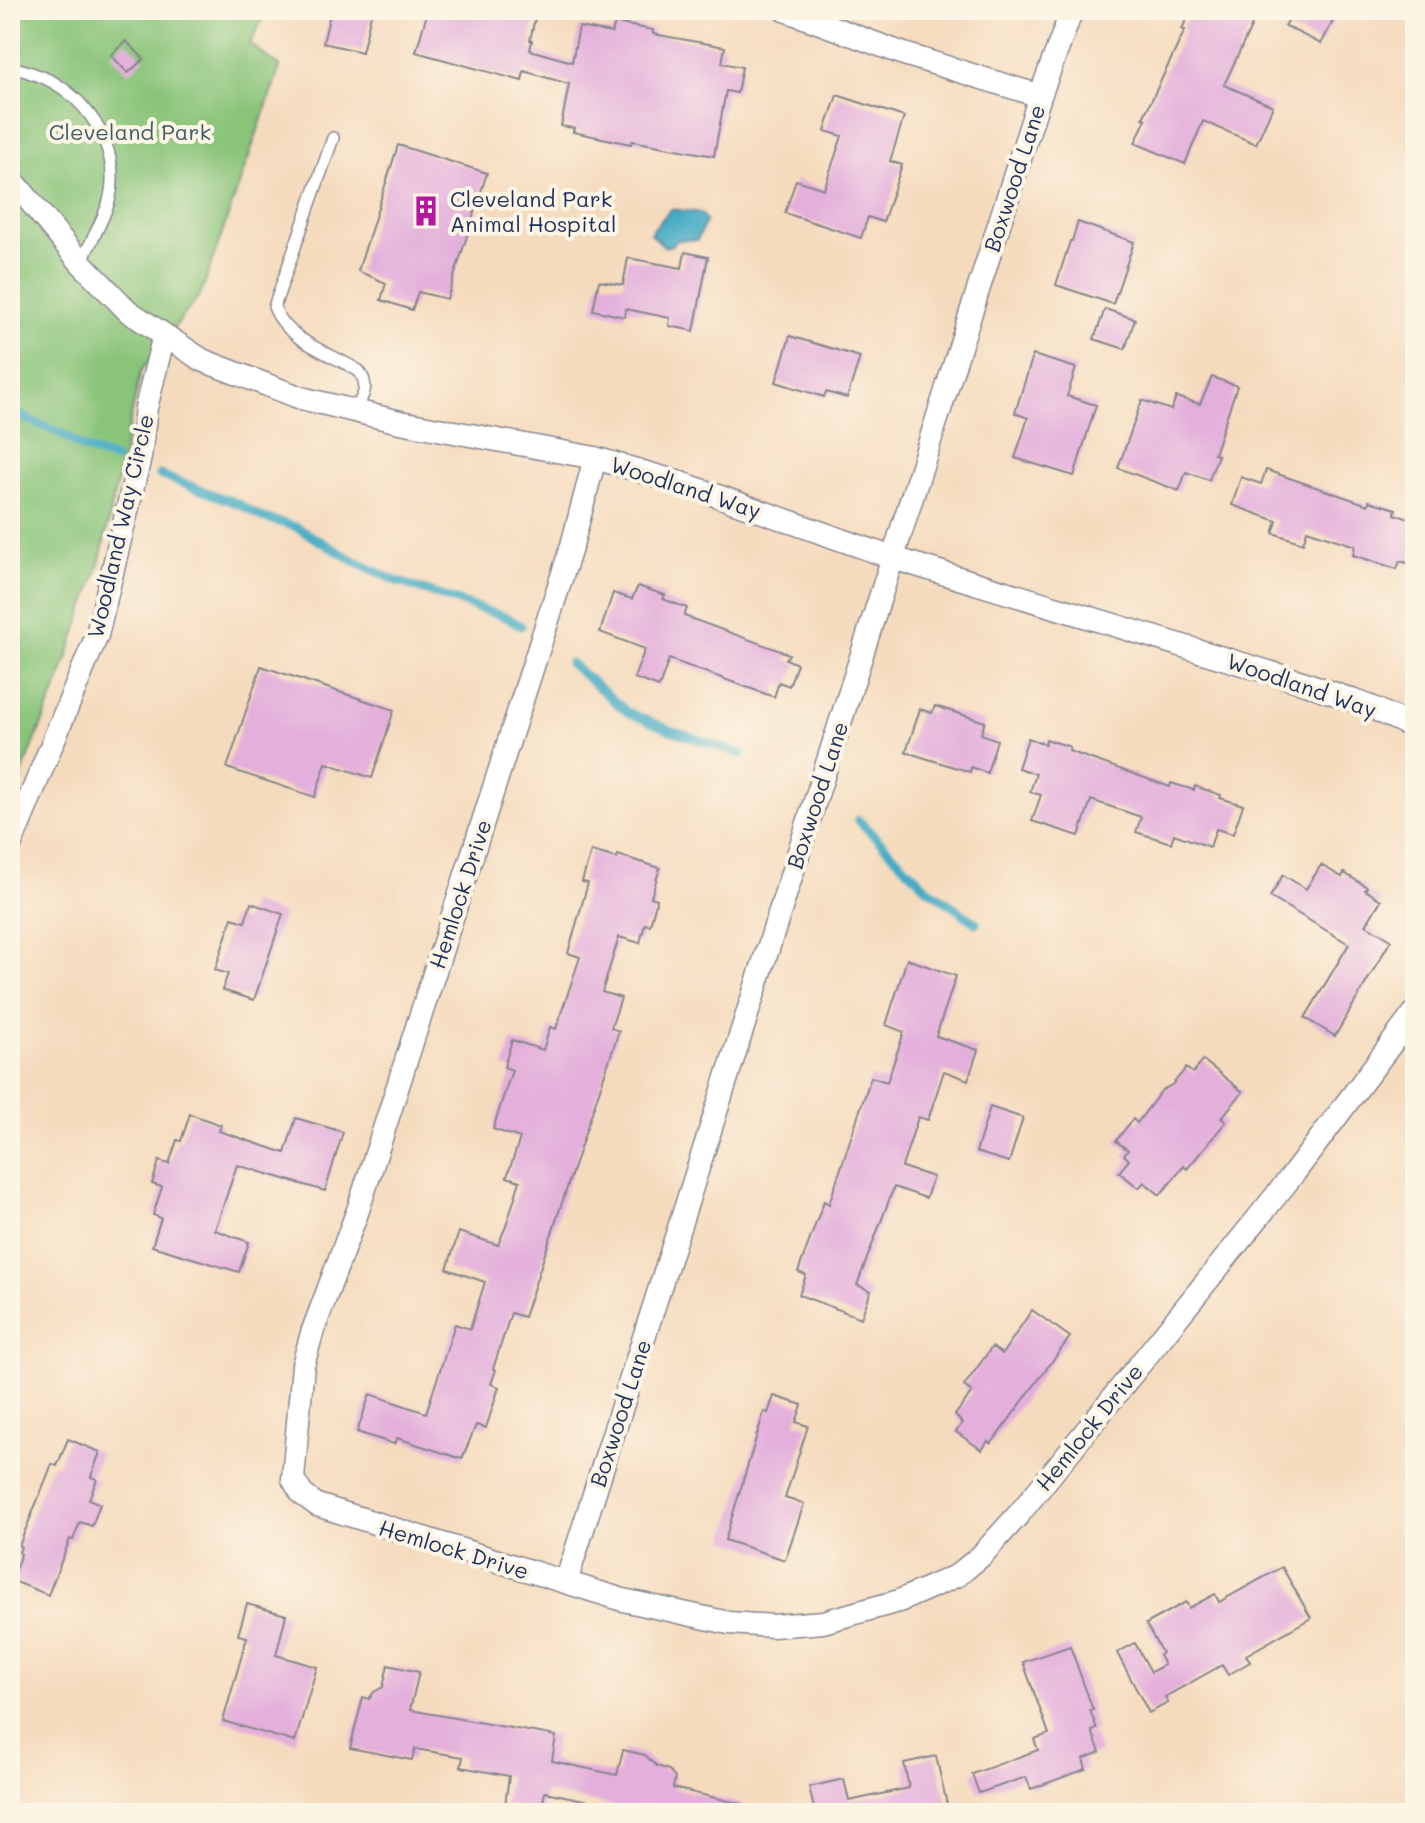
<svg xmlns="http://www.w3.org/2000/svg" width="1425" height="1823" viewBox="0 0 1425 1823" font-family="Mali,sans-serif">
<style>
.green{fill:#89c479;stroke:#527a6c;stroke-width:2}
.water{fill:#46acc5;stroke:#306e92;stroke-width:2}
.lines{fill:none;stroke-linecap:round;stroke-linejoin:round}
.stream{stroke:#46acc5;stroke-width:9}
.building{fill:#e3afdb}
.service-casing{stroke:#88858e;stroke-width:14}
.minor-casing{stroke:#88858e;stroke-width:25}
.service{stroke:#fff;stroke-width:11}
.minor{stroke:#fff;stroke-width:22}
.labels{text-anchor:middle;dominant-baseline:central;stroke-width:8;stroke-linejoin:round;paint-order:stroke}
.park-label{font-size:22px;fill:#3c5c66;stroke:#fcf5e5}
.street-label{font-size:22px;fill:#1b2f5e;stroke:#fcf5e5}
.poi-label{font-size:22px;fill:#1b2f5e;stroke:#fcf5e5;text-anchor:start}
</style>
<rect width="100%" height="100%" fill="#fcf5e5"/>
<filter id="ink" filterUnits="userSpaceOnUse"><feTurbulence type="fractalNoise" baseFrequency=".0125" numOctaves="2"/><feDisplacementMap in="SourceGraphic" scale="16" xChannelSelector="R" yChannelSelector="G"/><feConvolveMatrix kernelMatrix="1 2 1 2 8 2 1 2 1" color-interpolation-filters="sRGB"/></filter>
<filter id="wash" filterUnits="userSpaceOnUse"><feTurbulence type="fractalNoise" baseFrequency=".006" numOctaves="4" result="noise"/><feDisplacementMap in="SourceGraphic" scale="32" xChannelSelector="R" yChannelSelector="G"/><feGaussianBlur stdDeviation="1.8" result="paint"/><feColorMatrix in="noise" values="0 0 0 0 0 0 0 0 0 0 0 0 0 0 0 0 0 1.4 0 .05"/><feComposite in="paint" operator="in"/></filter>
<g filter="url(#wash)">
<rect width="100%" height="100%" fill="#f5dbbe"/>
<!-- green -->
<path class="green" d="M 10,10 L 267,10 L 250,44 L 280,67 L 201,293 L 141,371 L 99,565 L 59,682 L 10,803 Z"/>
<!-- water -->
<path class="water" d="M 671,209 L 701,213 L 706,221 L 697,240 L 677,240 L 672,245 L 665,247 L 650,233 Z"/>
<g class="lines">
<!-- stream -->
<path class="stream" d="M 10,407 L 27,419 L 64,435 L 85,449 L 115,459
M 160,475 L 239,504 L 261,517 L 296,527 L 356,562 L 396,581 L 508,618 L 521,626
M 570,663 L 627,712 L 670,730 L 741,754
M 858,820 L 926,887 L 976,923"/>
</g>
<g id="blocks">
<!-- building -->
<path class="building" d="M 331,10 L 372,10 L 362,52 L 323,43 Z
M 428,10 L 537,10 L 530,40 L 532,41 L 530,50 L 572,62 L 579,27 L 612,33 L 615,23 L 653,30 L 653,34 L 725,47 L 722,63 L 742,67 L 737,93 L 726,91 L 714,156 L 632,141 L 631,144 L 573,132 L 574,128 L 561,126 L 569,84 L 524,71 L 522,81 L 416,52 Z
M 1191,10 L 1259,10 L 1224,85 L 1273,106 L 1256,144 L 1203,121 L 1185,164 L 1135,143 L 1146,119 L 1143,118 L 1185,30 L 1182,29 Z
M 1294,10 L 1339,10 L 1321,44 L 1285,26 Z
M 126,41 L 144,59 L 128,73 L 111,55 Z
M 837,95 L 904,117 L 890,161 L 902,165 L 883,222 L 868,217 L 861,238 L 785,213 L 796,180 L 824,189 L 842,136 L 825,131 Z
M 398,145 L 487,173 L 447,299 L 418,292 L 412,310 L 381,300 L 386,283 L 358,271 Z
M 1078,222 L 1134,242 L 1113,304 L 1056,285 L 1070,241 L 1072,241 Z
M 685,252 L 708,257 L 694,331 L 669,326 L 670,318 L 626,309 L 625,317 L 593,310 L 599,281 L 623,285 L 628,258 L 682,268 Z
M 1105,309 L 1135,319 L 1125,349 L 1094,339 Z
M 790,336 L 860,357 L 847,398 L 826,392 L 824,397 L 776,382 Z
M 1033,355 L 1076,368 L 1067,396 L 1096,405 L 1074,476 L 1015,458 L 1028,418 L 1015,413 Z
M 1212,377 L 1237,386 L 1214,454 L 1218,455 L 1209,480 L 1186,472 L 1179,491 L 1118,468 L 1142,400 L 1171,410 L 1176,397 L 1200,404 Z
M 1266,470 L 1368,505 L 1369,501 L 1396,509 L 1395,514 L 1415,521 L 1415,565 L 1400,561 L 1397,569 L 1353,555 L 1355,546 L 1307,530 L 1303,543 L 1273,533 L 1277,521 L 1232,505 L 1241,477 L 1261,484 Z
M 638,586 L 665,595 L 663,599 L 687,608 L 684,616 L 789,654 L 786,659 L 797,664 L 789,686 L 779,682 L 774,697 L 669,659 L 659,687 L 634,678 L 645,649 L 600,632 L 613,593 L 632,599 Z
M 261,666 L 394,710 L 372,778 L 326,763 L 315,797 L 227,768 Z
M 935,706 L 985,722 L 981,734 L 997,740 L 987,773 L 971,767 L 970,772 L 906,752 L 920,709 L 932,713 Z
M 1028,738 L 1045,744 L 1046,739 L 1070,747 L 1069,751 L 1170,787 L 1171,783 L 1194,790 L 1195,786 L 1221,795 L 1220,798 L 1243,805 L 1233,834 L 1216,829 L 1210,847 L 1174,834 L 1171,843 L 1136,832 L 1141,817 L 1091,800 L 1079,836 L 1032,821 L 1041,795 L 1030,792 L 1036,774 L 1018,768 Z
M 591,851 L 617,858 L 618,855 L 660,868 L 651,897 L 657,899 L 650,925 L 645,924 L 640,943 L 619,937 L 602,992 L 621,998 L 611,1028 L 619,1031 L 524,1317 L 511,1313 L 493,1369 L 496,1370 L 491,1384 L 499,1387 L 486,1428 L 476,1425 L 462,1459 L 397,1438 L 394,1444 L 357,1432 L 370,1394 L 426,1413 L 455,1324 L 470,1329 L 485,1282 L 447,1269 L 459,1232 L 498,1245 L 506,1226 L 520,1181 L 507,1177 L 520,1138 L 493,1129 L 512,1070 L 504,1067 L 512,1040 L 543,1050 L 550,1027 L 556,1029 L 580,957 L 568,953 L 588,883 L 582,882 Z
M 1321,865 L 1342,877 L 1344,873 L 1367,887 L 1365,890 L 1381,900 L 1366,925 L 1391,940 L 1335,1036 L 1305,1018 L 1349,944 L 1270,897 L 1283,875 L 1306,889 Z
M 251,903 L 283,914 L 254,1000 L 222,990 L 228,974 L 215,970 L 232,918 L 245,922 Z
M 907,959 L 956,976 L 936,1036 L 978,1050 L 968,1080 L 944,1071 L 928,1120 L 918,1117 L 902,1167 L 933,1177 L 926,1198 L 894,1187 L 857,1285 L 871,1291 L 861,1318 L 799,1295 L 806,1275 L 798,1272 L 824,1201 L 829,1204 L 871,1077 L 887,1082 L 904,1032 L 886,1025 Z
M 1203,1060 L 1243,1092 L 1221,1118 L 1226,1122 L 1187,1169 L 1184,1166 L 1160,1195 L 1144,1182 L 1139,1188 L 1119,1172 L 1129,1160 L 1124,1155 L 1128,1150 L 1116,1141 L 1133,1119 L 1137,1123 L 1162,1090 L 1172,1085 L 1186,1068 L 1193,1073 Z
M 990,1107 L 1023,1118 L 1009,1162 L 976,1152 Z
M 190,1114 L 221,1125 L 219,1131 L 285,1153 L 296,1118 L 343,1132 L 325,1191 L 237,1165 L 215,1230 L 249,1242 L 239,1272 L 152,1246 L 161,1218 L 153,1215 L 162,1187 L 152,1184 L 159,1161 L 169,1164 L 177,1140 L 181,1141 Z
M 1032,1310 L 1070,1337 L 991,1444 L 988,1441 L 982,1450 L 956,1432 L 962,1423 L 955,1415 L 972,1392 L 964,1386 L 992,1347 L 1002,1354 Z
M 774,1396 L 802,1405 L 796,1422 L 808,1426 L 785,1498 L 804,1504 L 785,1560 L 725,1540 L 764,1412 L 768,1413 Z
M 68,1439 L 100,1452 L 91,1477 L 97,1479 L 89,1499 L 100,1504 L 92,1526 L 80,1522 L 73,1540 L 70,1539 L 48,1595 L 11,1580 L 21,1554 L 19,1552 L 21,1547 L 19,1546 L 52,1464 L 57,1466 Z
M 1282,1567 L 1311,1618 L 1246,1655 L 1250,1662 L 1228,1675 L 1222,1665 L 1165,1697 L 1168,1703 L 1149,1713 L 1117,1653 L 1135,1643 L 1151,1672 L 1164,1665 L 1159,1655 L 1162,1653 L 1146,1624 L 1186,1602 L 1189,1608 L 1215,1594 L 1219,1602 Z
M 247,1604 L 286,1615 L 276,1655 L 317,1667 L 295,1742 L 223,1721 L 247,1637 L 238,1635 Z
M 1070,1646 L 1093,1710 L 1090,1710 L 1097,1729 L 1092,1731 L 1100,1752 L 1083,1759 L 1086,1769 L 1031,1789 L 1026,1777 L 979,1793 L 972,1774 L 1038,1750 L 1034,1739 L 1049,1734 L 1023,1662 Z
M 388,1665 L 419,1672 L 410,1710 L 556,1736 L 552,1761 L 617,1775 L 623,1750 L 645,1755 L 657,1766 L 669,1770 L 675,1778 L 673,1788 L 742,1804 L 741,1813 L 631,1813 L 632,1810 L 545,1792 L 541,1811 L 505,1805 L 509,1776 L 461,1767 L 463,1757 L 415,1749 L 412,1760 L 350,1748 L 363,1697 L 369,1699 L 374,1692 L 383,1687 Z
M 936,1756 L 949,1813 L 815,1813 L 809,1787 L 844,1779 L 849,1801 L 909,1788 L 904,1763 Z"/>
</g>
</g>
<g filter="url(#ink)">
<use href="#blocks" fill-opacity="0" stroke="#88858e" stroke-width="2"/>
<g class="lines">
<!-- service casing -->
<g class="service-casing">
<path id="service" d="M 10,69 C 19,68 26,71 34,74 C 83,89 124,148 109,201 C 103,221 90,243 81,263
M 333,138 L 274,307 C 288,342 329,352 359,371 C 370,386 363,396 355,411"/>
</g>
<!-- minor casing -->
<g class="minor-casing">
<path id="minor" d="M 785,10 L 904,54 L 1040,96
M 10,177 L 81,263 L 128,311 L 202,360 L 301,398 L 400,422 L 595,458 L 681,483 L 893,558 L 1305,683 L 1371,707 L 1415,728
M 595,458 L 572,545 L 358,1210 L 312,1333 L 303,1365 L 293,1479 L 302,1494 L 317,1505 L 623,1600 L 729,1623 L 773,1626 L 823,1622 L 899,1601 L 958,1575 L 981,1556 L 1019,1514 L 1295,1172 L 1415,1012
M 10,846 L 97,635 L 140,457 L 146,408 L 164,335
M 566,1582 L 1040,96 L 1072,10"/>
</g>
<!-- service -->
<use href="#service" class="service"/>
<!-- minor -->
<use href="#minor" class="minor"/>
</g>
</g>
<!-- icons -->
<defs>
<g id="building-bare" transform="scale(2.4)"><path d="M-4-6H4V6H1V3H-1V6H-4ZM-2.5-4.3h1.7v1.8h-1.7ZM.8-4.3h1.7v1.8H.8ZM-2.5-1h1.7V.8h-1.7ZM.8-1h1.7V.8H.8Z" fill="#b5179e" stroke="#fcf5e5" stroke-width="2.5" paint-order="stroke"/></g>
</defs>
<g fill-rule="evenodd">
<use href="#building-bare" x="426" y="211"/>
</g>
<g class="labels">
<!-- park labels -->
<g class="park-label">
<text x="130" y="131">Cleveland Park</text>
</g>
<!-- street labels -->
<g class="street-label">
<text transform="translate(1014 178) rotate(-72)">Boxwood Lane</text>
<text transform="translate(686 487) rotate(18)">Woodland Way</text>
<text transform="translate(120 526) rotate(-77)">Woodland Way Circle</text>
<text transform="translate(1302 685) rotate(19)">Woodland Way</text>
<text transform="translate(817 795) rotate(-72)">Boxwood Lane</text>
<text transform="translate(460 894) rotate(-72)">Hemlock Drive</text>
<text transform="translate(620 1413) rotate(-72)">Boxwood Lane</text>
<text transform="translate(1089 1427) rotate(-51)">Hemlock Drive</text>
<text transform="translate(454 1549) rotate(17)">Hemlock Drive</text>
</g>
<!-- poi labels -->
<g class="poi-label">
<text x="450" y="198">Cleveland Park<tspan x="450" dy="25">Animal Hospital</tspan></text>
</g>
</g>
<!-- margin -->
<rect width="1425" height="1823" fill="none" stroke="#fcf5e5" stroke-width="40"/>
</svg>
